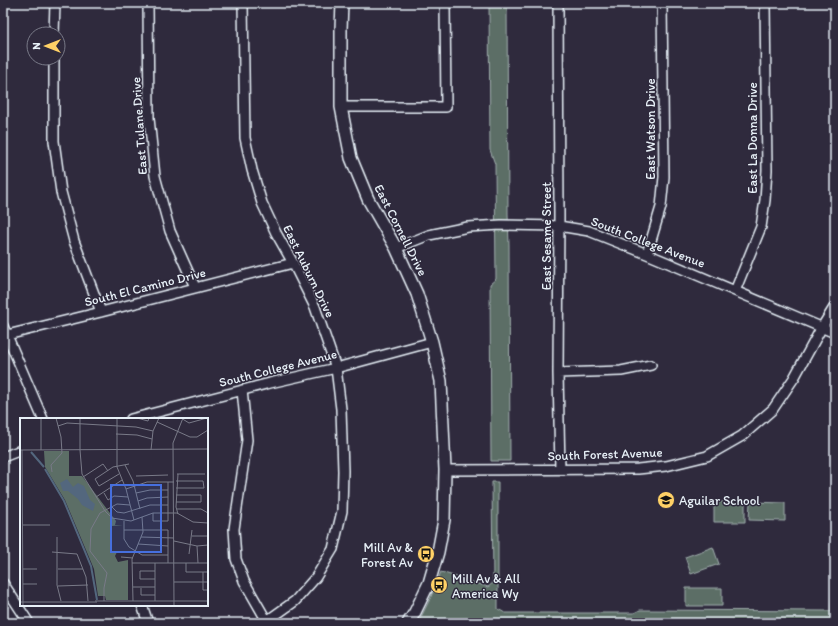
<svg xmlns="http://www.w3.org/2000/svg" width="838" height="626" viewBox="0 0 838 626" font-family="Itim,sans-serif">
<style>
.green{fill:#5c6e66;stroke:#a2b0af}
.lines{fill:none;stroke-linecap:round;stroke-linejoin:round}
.minor-casing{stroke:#e8f1f8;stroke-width:12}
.tertiary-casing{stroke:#e8f1f8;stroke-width:14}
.minor{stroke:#2f2a3d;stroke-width:9}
.tertiary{stroke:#2f2a3d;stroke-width:11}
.labels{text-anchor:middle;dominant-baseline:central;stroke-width:3;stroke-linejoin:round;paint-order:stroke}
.street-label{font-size:13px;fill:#e8f1f8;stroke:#2f2a3d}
.poi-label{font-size:13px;fill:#e8f1f8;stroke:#2f2a3d;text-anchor:start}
.inset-river{fill:none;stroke:#53677e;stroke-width:2}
.inset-road{fill:none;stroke:#797a88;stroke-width:1}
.view{fill:#466fde;fill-opacity:0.15;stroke:#466fde;stroke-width:2}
.inset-edge{fill:none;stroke:#e8f1f8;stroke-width:2}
</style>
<rect width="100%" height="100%" fill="#2f2a3d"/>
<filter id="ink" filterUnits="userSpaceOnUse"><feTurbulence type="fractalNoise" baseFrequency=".025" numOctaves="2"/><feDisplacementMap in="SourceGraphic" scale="8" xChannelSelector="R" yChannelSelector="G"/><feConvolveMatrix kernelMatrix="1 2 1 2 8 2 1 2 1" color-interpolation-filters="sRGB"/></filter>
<g filter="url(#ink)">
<!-- green -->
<path class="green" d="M 489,3 L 507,3 L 508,214 L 509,245 L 510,461 L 491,461 L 490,284 L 496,279 L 495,164 L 490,150 Z
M 492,482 L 498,482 L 498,609 L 505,613 L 634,613 L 640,610 L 831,611 L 833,553 L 835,554 L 835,623 L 418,623 L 430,599 L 441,572 L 488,587 L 493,583 Z
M 714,502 L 745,502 L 745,522 L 714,522 Z
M 750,502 L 785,503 L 785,521 L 749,520 Z
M 713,547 L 719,564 L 691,574 L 685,557 Z
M 686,588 L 722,588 L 722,606 L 686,606 Z"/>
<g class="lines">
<!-- minor casing -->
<g class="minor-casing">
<path id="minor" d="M 148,3 L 149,118 L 155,176 L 170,231 L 195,287
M 243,3 L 245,138 L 252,170 L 262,203 L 276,233 L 293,263 L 315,307 L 336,368 L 341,409 L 343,471 L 342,511 L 333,549 L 316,577 L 295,601 L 267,621
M 558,3 L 559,216 L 558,373 L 560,469
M 54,34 L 55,3
M 54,58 L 54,141 L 61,192 L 74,241 L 101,312
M 341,107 L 446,107 L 445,3
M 396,248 L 429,235 L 468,227 L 501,225 L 559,226 L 589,231 L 647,254 L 835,333
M 647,254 L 661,207 L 664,177 L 662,3
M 735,291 L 761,227 L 765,200 L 767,170 L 765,3
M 3,326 L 43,419
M 3,336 L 101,312 L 293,263
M 558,373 L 621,371 L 651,365
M 242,390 L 247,440 L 234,529 L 236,559 L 244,581 L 268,623
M 131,419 L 270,383 L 336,368 L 432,342
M 3,457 L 21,450
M 445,470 L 638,469 L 666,466 L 707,456 L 742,436 L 773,409 L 794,378 L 822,327 L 835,306
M 3,583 L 29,623
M 142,605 L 148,623"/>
</g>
<!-- tertiary casing -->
<g class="tertiary-casing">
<path id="tertiary" d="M 342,3 L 341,29 L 341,107 L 351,158 L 368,199 L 396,248 L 417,294 L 432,342 L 441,381 L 445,470 L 444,520 L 438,552 L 429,583 L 415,612 L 408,623"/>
</g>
<!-- minor -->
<use href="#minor" class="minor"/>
<!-- tertiary -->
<use href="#tertiary" class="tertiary"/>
</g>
</g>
<!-- icons -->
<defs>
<g id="school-disc" transform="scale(0.9)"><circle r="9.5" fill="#ffd166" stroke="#2f2a3d"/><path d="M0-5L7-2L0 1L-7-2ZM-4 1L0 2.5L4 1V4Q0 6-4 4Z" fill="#111"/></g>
<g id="bus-disc" transform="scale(0.9)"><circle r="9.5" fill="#ffd166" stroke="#2f2a3d"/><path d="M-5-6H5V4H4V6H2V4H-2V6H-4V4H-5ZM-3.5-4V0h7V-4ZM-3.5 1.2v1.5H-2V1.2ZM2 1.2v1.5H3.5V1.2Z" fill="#111"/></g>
</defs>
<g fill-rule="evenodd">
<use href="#school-disc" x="666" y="500"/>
<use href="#bus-disc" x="426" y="554"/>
<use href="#bus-disc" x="439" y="585"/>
</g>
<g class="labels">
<!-- street labels -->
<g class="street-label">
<text transform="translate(139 126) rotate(-94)">East Tulane Drive</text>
<text transform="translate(650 129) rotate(-90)">East Watson Drive</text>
<text transform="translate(752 138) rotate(-90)">East La Donna Drive</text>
<text transform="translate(401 230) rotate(63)">East Cornell Drive</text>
<text transform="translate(546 236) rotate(-90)">East Sesame Street</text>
<text transform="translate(648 242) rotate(21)">South College Avenue</text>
<text transform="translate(309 271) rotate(64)">East Auburn Drive</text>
<text transform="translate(145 287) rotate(-14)">South El Camino Drive</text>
<text transform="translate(278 368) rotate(-14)">South College Avenue</text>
<text transform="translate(605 454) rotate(-2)">South Forest Avenue</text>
</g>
<!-- poi labels -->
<g class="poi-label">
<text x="679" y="500">Aguilar School</text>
<text x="413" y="547" text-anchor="end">Mill Av &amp;<tspan x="413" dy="15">Forest Av</tspan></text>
<text x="452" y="578">Mill Av &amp; All<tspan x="452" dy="15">America Wy</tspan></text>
</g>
</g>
<!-- overview -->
<g transform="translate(20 418)">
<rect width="188" height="188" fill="#2f2a3d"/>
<path d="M 24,33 L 49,33 L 49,58 L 62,58 L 96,103 L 95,107 L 103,107 L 92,108 L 92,134 L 97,134 L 95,138 L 98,144 L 108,142 L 108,182 L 86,182 L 85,178 L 78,178 L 74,151 L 45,82 L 25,49 Z" fill="#5c6e66"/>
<path d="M 47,61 L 53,69 L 58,65 L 64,68 L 70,82 L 75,86 L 73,93 L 62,87 L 58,81 L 48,73 L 43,73 L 40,65 Z" fill="#53677e"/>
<path class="inset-river" d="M 11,34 L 24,49M 25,51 L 44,83 L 71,148 L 77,182"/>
<path class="inset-road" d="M 60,0 L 60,32M 97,0 L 97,49 L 106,71 L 114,102M 117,0 L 128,3 L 129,0M 161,0 L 169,5 L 187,0M 137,4 L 170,19 L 177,19 L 188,12M 38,8 L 47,5 L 116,9 L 133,13M 96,16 L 117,17 L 132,21M 0,32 L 188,31M 2,32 L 3,188M 21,32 L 21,0M 60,32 L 62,56 L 85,93 L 92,100 L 111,103 L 133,95 L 157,95 L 173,104 L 188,105M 131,32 L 133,13 L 139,0M 105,47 L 113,63 L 120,91M 32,54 L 31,47 L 42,35 L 41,19 L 36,0M 99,56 L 79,68 L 75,61 L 93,49 L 109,46M 157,56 L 185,56M 158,56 L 156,89 L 158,96M 116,58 L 148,57M 63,59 L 83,46 L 88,53M 156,63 L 183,63 L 184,70 L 156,70M 106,71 L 127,64 L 154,64M 84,75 L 88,82 L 94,78 L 108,79M 116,75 L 130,72 L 148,72M 156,77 L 181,77 L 181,84 L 156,84M 76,79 L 102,62M 118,83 L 127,80 L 148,79M 92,89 L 97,94 L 104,95 L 130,87 L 148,87M 157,91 L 181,91 L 188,95M 133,95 L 133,103 L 148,103 L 148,64M 104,103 L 104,121 L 109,129 L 122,137 L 148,137M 3,107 L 30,107M 104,112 L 148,112 L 148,145M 172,118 L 188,118M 37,119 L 37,167 L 41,183M 121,119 L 154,120M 154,123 L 177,128 L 188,127M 118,126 L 148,128M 177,128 L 178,145M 32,134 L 57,136 L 66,159 L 68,183M 169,136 L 172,112M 101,139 L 113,140M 112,145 L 188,145M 135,145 L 135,183M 166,145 L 166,154 L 187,154M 3,151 L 17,151M 38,151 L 63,151M 135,153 L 120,153 L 120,161 L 135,161M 183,154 L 183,172 L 188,172M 154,164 L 187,164M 3,166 L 17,166M 38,168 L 68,167M 113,169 L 135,169M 121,170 L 121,177 L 135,177M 75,183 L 188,183M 84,183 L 84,170 L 87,155 L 70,133 L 71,111 L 80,95 L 97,86 L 110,87M 113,183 L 112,141 L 123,114 L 122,99M 0,184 L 77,184M 154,188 L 153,25 L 163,0"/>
<path class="view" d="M 91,67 L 141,67 L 141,134 L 91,134 Z"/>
<rect width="188" height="188" class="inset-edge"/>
</g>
<!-- margin -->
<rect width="838" height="626" fill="none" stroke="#2f2a3d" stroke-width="16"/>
<rect x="8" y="8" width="822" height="610" fill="none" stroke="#e8f1f8" stroke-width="1.5" filter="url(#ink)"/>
<!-- north arrow -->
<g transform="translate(46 46) rotate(270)"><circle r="19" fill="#2f2a3d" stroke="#797a88"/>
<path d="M0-3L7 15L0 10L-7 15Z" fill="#ffd166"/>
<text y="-6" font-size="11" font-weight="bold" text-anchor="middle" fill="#e8f1f8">N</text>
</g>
</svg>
